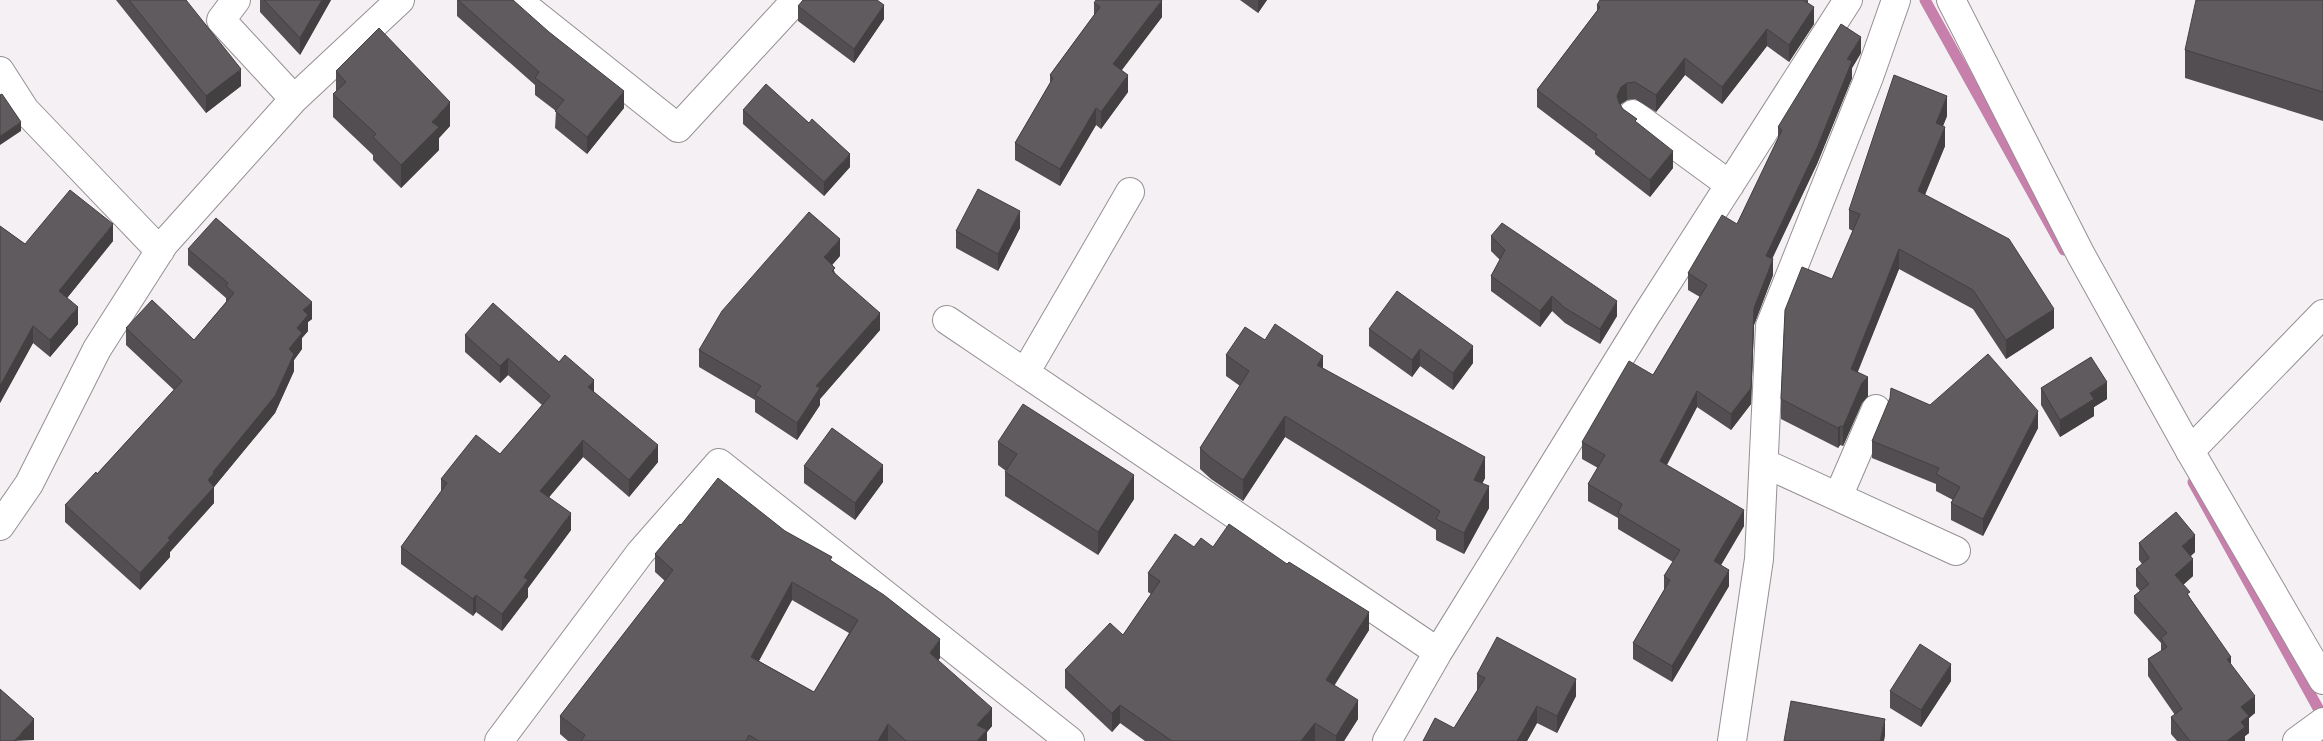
<svg xmlns="http://www.w3.org/2000/svg" width="2323" height="741" viewBox="0 0 2323 741" font-family="'Alegreya Sans',sans-serif">
<style>
.lines{fill:none;stroke-linecap:round;stroke-linejoin:round}
.stream{stroke:#c77fab;stroke-width:11}
.minor-casing{stroke:#959093;stroke-width:30}
.tertiary-casing{stroke:#959093;stroke-width:30}
.minor{stroke:#fff;stroke-width:28}
.tertiary{stroke:#fff;stroke-width:28}
.wall{fill:#534e51;fill-rule:evenodd}
.shaded-wall{fill:#434042}
.building{fill:#605b5e;stroke:#434042;fill-rule:evenodd}
</style>
<rect width="100%" height="100%" fill="#f5f0f3"/>
<g class="lines">
<!-- stream -->
<path class="stream" d="M 1925,0 L 2064,250
M 2193,482 L 2323,717"/>
<!-- minor casing -->
<g class="minor-casing">
<path id="minor" d="M 236,0 L 221,20 L 294,99
M 517,0 L 678,128 L 796,0
M 0,71 L 25,110 L 160,251
M 1633,114 L 1730,185
M 947,320 L 1438,652
M 1025,373 L 1130,192
M 2190,451 L 2323,314
M 1764,463 L 1956,551
M 1838,497 L 1876,409
M 0,526 L 29,484 L 97,349 L 164,244 L 294,99 L 400,0
M 499,741 L 640,553 L 719,463 L 1070,741
M 1387,741 L 1438,652 L 1645,317 L 1848,0
M 1732,741 L 1759,559 L 1770,326 L 1869,77 L 1896,0
M 2297,741 L 2323,722"/>
</g>
<!-- tertiary casing -->
<g class="tertiary-casing">
<path id="tertiary" d="M 1951,0 L 2081,255 L 2190,451 L 2323,680"/>
</g>
<!-- minor -->
<use href="#minor" class="minor"/>
<!-- tertiary -->
<use href="#tertiary" class="tertiary"/>
</g>
<!-- wall -->
<path class="wall" d="M 116,0 L 186,0 L 241,86 L 206,113 Z
M 260,0 L 331,0 L 300,55 L 260,12 Z
M 457,0 L 513,0 L 624,108 L 587,154 L 555,128 L 556,111 L 535,95 L 535,85 L 457,16 Z
M 1240,0 L 1267,0 L 1258,13 Z
M 1808,0 L 1808,3 L 1814,24 L 1789,62 L 1767,46 L 1722,104 L 1685,75 L 1656,112 L 1635,99 L 1627,100 L 1621,104 L 1620,105 L 1623,109 L 1637,123 L 1673,168 L 1650,197 L 1595,154 L 1595,151 L 1537,107 L 1537,90 L 1597,11 L 1597,5 Z
M 2323,0 L 2323,121 L 2185,78 L 2185,50 Z
M 1094,3 L 1162,17 L 1122,70 L 1128,92 L 1101,129 L 1096,125 L 1060,186 L 1015,160 L 1015,143 L 1050,83 L 1050,75 L 1094,15 Z
M 798,6 L 884,19 L 854,63 L 798,21 Z
M 1861,53 L 1852,68 L 1852,78 L 1817,164 L 1772,258 L 1773,275 L 1754,325 L 1751,404 L 1731,430 L 1697,407 L 1667,465 L 1744,526 L 1721,565 L 1729,586 L 1672,682 L 1633,659 L 1633,643 L 1664,590 L 1664,576 L 1673,562 L 1618,529 L 1618,518 L 1588,501 L 1588,484 L 1598,468 L 1582,459 L 1582,442 L 1653,375 L 1700,297 L 1688,290 L 1688,273 L 1737,224 L 1778,139 L 1778,127 Z
M 336,71 L 450,126 L 439,138 L 439,150 L 401,188 L 373,160 L 373,155 L 333,117 L 333,94 L 336,91 Z
M 743,110 L 850,167 L 824,196 L 743,124 Z
M 1947,116 L 1943,126 L 1945,146 L 1925,195 L 2054,328 L 2006,359 L 1973,309 L 1899,269 L 1857,372 L 1868,396 L 1862,403 L 1843,446 L 1840,445 L 1838,448 L 1781,419 L 1781,399 L 1853,231 L 1849,229 L 1849,210 Z
M 0,226 L 25,244 L 113,241 L 67,298 L 78,324 L 50,357 L 33,343 L 0,403 Z
M 1020,228 L 998,271 L 956,248 L 956,231 Z
M 1491,236 L 1617,316 L 1600,344 L 1565,323 L 1552,311 L 1540,327 L 1491,291 L 1491,276 L 1500,260 L 1491,251 Z
M 188,249 L 312,319 L 308,322 L 308,331 L 302,338 L 302,349 L 294,360 L 294,371 L 275,413 L 214,487 L 214,503 L 170,552 L 170,557 L 140,590 L 65,522 L 65,505 L 97,474 L 174,390 L 126,345 L 126,328 L 194,340 L 226,302 L 226,298 L 188,265 Z
M 840,256 L 832,265 L 835,273 L 880,330 L 820,399 L 820,405 L 797,440 L 755,412 L 755,400 L 699,367 L 699,350 Z
M 1369,329 L 1473,363 L 1453,390 L 1420,366 L 1412,377 L 1369,346 Z
M 465,335 L 559,362 L 594,392 L 658,462 L 629,497 L 583,457 L 549,497 L 571,530 L 528,588 L 528,597 L 502,631 L 476,612 L 473,616 L 401,564 L 401,547 L 441,492 L 441,479 L 500,454 L 542,405 L 508,375 L 500,383 L 465,352 Z
M 1265,340 L 1323,368 L 1485,478 L 1482,483 L 1489,508 L 1464,554 L 1436,540 L 1436,530 L 1285,437 L 1243,501 L 1211,479 L 1200,469 L 1200,448 L 1240,386 L 1226,376 L 1226,355 Z
M 2041,388 L 2107,399 L 2094,407 L 2094,416 L 2060,437 L 2041,405 Z
M 1930,405 L 2038,428 L 1983,536 L 1951,520 L 1951,503 L 1953,500 L 1936,491 L 1936,484 L 1872,458 L 1872,441 Z
M 998,442 L 1134,499 L 1098,555 L 1005,496 L 1005,472 L 1006,471 L 998,465 Z
M 804,466 L 883,482 L 855,520 L 804,483 Z
M 681,525 L 785,531 L 832,561 L 940,658 L 938,660 L 992,726 L 987,732 L 987,741 L 568,741 L 560,734 L 560,716 L 665,581 L 655,572 L 655,554 ZM 792,600 L 849,633 L 814,692 L 759,661 Z
M 2139,543 L 2195,552 L 2191,556 L 2193,576 L 2183,585 L 2190,598 L 2231,664 L 2255,713 L 2249,718 L 2249,733 L 2245,736 L 2245,741 L 2177,741 L 2171,734 L 2171,717 L 2175,715 L 2148,676 L 2148,659 L 2161,651 L 2161,643 L 2134,613 L 2134,596 L 2140,591 L 2136,586 L 2136,569 L 2142,564 L 2139,560 Z
M 1194,547 L 1213,547 L 1369,630 L 1334,685 L 1358,719 L 1344,741 L 1145,741 L 1120,723 L 1112,732 L 1065,688 L 1065,670 L 1123,635 L 1151,594 L 1148,592 L 1148,573 Z
M 1477,674 L 1576,696 L 1557,733 L 1537,723 L 1527,741 L 1423,741 L 1454,728 L 1477,691 Z
M 1951,681 L 1921,727 L 1890,708 L 1890,691 Z"/>
<!-- shaded-wall -->
<path class="shaded-wall" d="M 322,0 L 331,0 L 300,55 L 300,38 Z
M 1162,0 L 1162,17 L 1113,81 L 1113,64 Z
M 1258,0 L 1267,0 L 1258,13 Z
M 884,5 L 884,19 L 854,63 L 854,49 Z
M 1814,7 L 1814,24 L 1789,62 L 1789,45 Z
M 1767,29 L 1767,46 L 1722,104 L 1722,87 Z
M 1861,37 L 1861,53 L 1852,68 L 1852,78 L 1817,164 L 1766,272 L 1766,256 L 1847,59 Z
M 1685,58 L 1685,75 L 1656,112 L 1656,95 Z
M 241,69 L 241,86 L 206,113 L 206,96 Z
M 1128,75 L 1128,92 L 1101,129 L 1101,112 Z
M 1627,83 L 1627,100 L 1621,104 L 1617,113 L 1617,96 L 1621,87 Z
M 624,91 L 624,108 L 587,154 L 587,137 Z
M 1947,96 L 1947,116 L 1936,143 L 1936,123 Z
M 450,102 L 450,126 L 439,138 L 439,150 L 401,188 L 401,165 L 432,122 Z
M 1096,108 L 1096,125 L 1060,186 L 1060,169 Z
M 21,122 L 21,131 L 0,145 L 0,136 Z
M 1945,127 L 1945,146 L 1918,211 L 1918,191 Z
M 1673,151 L 1673,168 L 1650,197 L 1650,180 Z
M 850,154 L 850,167 L 824,196 L 824,182 Z
M 1020,211 L 1020,228 L 998,271 L 998,254 Z
M 113,224 L 113,241 L 59,308 L 59,291 Z
M 840,239 L 840,256 L 824,274 L 824,257 Z
M 1899,249 L 1899,269 L 1851,389 L 1851,369 Z
M 1773,259 L 1773,275 L 1754,325 L 1751,404 L 1731,430 L 1731,414 L 1754,308 Z
M 1552,296 L 1552,311 L 1540,327 L 1540,311 Z
M 1617,301 L 1617,316 L 1600,344 L 1600,329 Z
M 312,302 L 312,319 L 308,322 L 308,331 L 302,338 L 302,349 L 294,360 L 294,371 L 275,413 L 214,487 L 214,503 L 170,552 L 170,557 L 140,590 L 140,573 L 168,538 L 213,472 L 289,349 L 303,310 Z
M 78,307 L 78,324 L 50,357 L 50,340 Z
M 2054,309 L 2054,328 L 2006,359 L 2006,340 Z
M 880,313 L 880,330 L 820,399 L 820,405 L 797,440 L 797,423 L 816,386 Z
M 33,326 L 33,343 L 0,403 L 0,386 Z
M 1473,346 L 1473,363 L 1453,390 L 1453,373 Z
M 1420,349 L 1420,366 L 1412,377 L 1412,360 Z
M 1323,356 L 1323,377 L 1317,365 Z
M 508,358 L 508,375 L 500,383 L 500,366 Z
M 1868,377 L 1868,396 L 1862,403 L 1843,446 L 1843,427 L 1862,383 Z
M 594,380 L 594,397 L 588,387 Z
M 2107,382 L 2107,399 L 2094,407 L 2094,416 L 2060,437 L 2060,420 L 2090,393 Z
M 1697,391 L 1697,407 L 1660,477 L 1660,461 Z
M 2038,411 L 2038,428 L 1983,536 L 1983,519 Z
M 1285,416 L 1285,437 L 1243,501 L 1243,480 Z
M 1840,426 L 1840,445 L 1838,448 L 1838,428 Z
M 583,440 L 583,457 L 540,508 L 540,491 Z
M 658,445 L 658,462 L 629,497 L 629,480 Z
M 1485,457 L 1485,478 L 1474,501 L 1474,480 Z
M 883,465 L 883,482 L 855,520 L 855,503 Z
M 1134,475 L 1134,499 L 1098,555 L 1098,532 Z
M 1489,486 L 1489,508 L 1464,554 L 1464,533 Z
M 1744,510 L 1744,526 L 1714,577 L 1714,561 Z
M 571,513 L 571,530 L 528,588 L 528,597 L 502,631 L 502,614 L 524,577 Z
M 2195,535 L 2195,552 L 2182,563 L 2182,546 Z
M 2193,559 L 2193,576 L 2175,592 L 2175,575 Z
M 1729,570 L 1729,586 L 1672,682 L 1672,666 Z
M 792,582 L 792,600 L 751,675 L 751,657 Z
M 476,595 L 476,612 L 473,616 L 473,599 Z
M 1369,612 L 1369,630 L 1326,699 L 1326,680 Z
M 940,639 L 940,658 L 930,671 L 930,653 Z
M 2231,657 L 2231,674 L 2227,659 Z
M 1951,664 L 1951,681 L 1921,727 L 1921,710 Z
M 1576,679 L 1576,696 L 1557,733 L 1557,716 Z
M 2255,696 L 2255,713 L 2249,718 L 2249,733 L 2245,736 L 2245,741 L 2227,741 L 2241,707 Z
M 1358,700 L 1358,719 L 1344,741 L 1336,741 L 1336,736 Z
M 1120,705 L 1120,723 L 1112,732 L 1112,713 Z
M 1537,706 L 1537,723 L 1527,741 L 1517,741 Z
M 992,708 L 992,726 L 987,732 L 987,741 L 977,741 L 977,725 Z
M 34,719 L 34,740 L 14,741 Z
M 1885,719 L 1885,736 L 1884,741 L 1880,741 Z
M 1315,723 L 1315,741 L 1301,741 Z
M 888,724 L 888,741 L 878,741 Z"/>
<!-- building -->
<path class="building" d="M 129,0 L 186,0 L 241,69 L 206,96 Z
M 264,0 L 322,0 L 300,38 Z
M 458,0 L 513,0 L 549,32 L 624,91 L 587,137 L 555,111 L 564,100 L 535,78 L 539,72 Z
M 803,0 L 877,0 L 884,5 L 854,49 L 798,6 Z
M 1096,0 L 1162,0 L 1113,64 L 1128,75 L 1101,112 L 1096,108 L 1060,169 L 1015,143 L 1053,78 L 1050,75 L 1100,7 L 1094,3 Z
M 1600,0 L 1803,0 L 1814,7 L 1789,45 L 1767,29 L 1722,87 L 1685,58 L 1656,95 L 1635,82 L 1627,83 L 1621,87 L 1617,96 L 1619,103 L 1623,109 L 1637,119 L 1635,121 L 1673,151 L 1650,180 L 1595,137 L 1597,135 L 1537,90 L 1600,7 L 1597,5 Z
M 2196,0 L 2323,0 L 2323,92 L 2185,50 Z
M 1841,24 L 1861,37 L 1847,59 L 1852,61 L 1817,148 L 1766,256 L 1773,259 L 1754,308 L 1751,388 L 1731,414 L 1697,391 L 1660,461 L 1744,510 L 1714,561 L 1729,570 L 1672,666 L 1633,643 L 1670,580 L 1664,576 L 1680,550 L 1618,513 L 1622,504 L 1588,484 L 1605,455 L 1582,442 L 1629,361 L 1653,375 L 1707,285 L 1688,273 L 1722,215 L 1737,224 L 1782,130 L 1778,127 Z
M 379,28 L 450,102 L 432,122 L 439,127 L 401,165 L 373,137 L 376,134 L 333,94 L 346,82 L 336,71 Z
M 1894,75 L 1947,96 L 1936,123 L 1945,127 L 1918,191 L 2009,239 L 2054,309 L 2006,340 L 1973,290 L 1899,249 L 1851,369 L 1868,377 L 1862,383 L 1843,427 L 1840,426 L 1838,428 L 1781,399 L 1785,310 L 1802,267 L 1832,279 L 1860,214 L 1849,210 Z
M 766,84 L 809,123 L 812,119 L 850,154 L 824,182 L 743,110 Z
M 2,94 L 21,122 L 0,136 L 0,95 Z
M 978,189 L 1020,211 L 998,254 L 956,231 Z
M 70,190 L 113,224 L 59,291 L 78,307 L 50,340 L 33,326 L 0,386 L 0,226 L 25,244 Z
M 809,212 L 840,239 L 824,257 L 835,268 L 832,271 L 880,313 L 816,386 L 820,388 L 797,423 L 755,395 L 761,386 L 699,350 L 722,311 Z
M 216,218 L 312,302 L 303,310 L 308,315 L 297,328 L 302,333 L 289,349 L 294,354 L 275,396 L 213,472 L 214,473 L 208,480 L 214,487 L 168,538 L 170,540 L 140,573 L 65,505 L 96,472 L 97,474 L 182,381 L 126,328 L 152,300 L 194,340 L 234,293 L 226,286 L 228,283 L 188,249 Z
M 1502,223 L 1617,301 L 1600,329 L 1565,308 L 1552,296 L 1540,311 L 1491,276 L 1505,250 L 1491,236 Z
M 1397,291 L 1473,346 L 1453,373 L 1420,349 L 1412,360 L 1369,329 Z
M 493,303 L 559,362 L 565,355 L 594,380 L 588,387 L 658,445 L 629,480 L 583,440 L 540,491 L 571,513 L 524,577 L 528,580 L 502,614 L 476,595 L 473,599 L 401,547 L 447,483 L 441,479 L 476,435 L 500,454 L 550,396 L 508,358 L 500,366 L 465,335 Z
M 1275,324 L 1323,356 L 1317,365 L 1485,457 L 1474,480 L 1489,486 L 1464,533 L 1436,519 L 1440,511 L 1285,416 L 1243,480 L 1211,458 L 1200,448 L 1249,371 L 1226,355 L 1245,327 L 1265,340 Z
M 1988,354 L 2038,411 L 1983,519 L 1951,503 L 1960,487 L 1936,474 L 1939,468 L 1872,441 L 1890,398 L 1891,388 L 1930,405 Z
M 2091,357 L 2107,382 L 2090,393 L 2094,399 L 2060,420 L 2041,388 Z
M 1023,404 L 1134,475 L 1098,532 L 1005,472 L 1017,454 L 998,442 Z
M 832,428 L 883,465 L 855,503 L 804,466 Z
M 718,478 L 785,531 L 832,557 L 830,560 L 884,595 L 940,639 L 930,653 L 992,708 L 977,725 L 987,730 L 977,741 L 906,741 L 888,724 L 878,741 L 759,741 L 749,735 L 746,741 L 581,741 L 585,735 L 560,716 L 673,570 L 655,554 L 680,524 L 681,525 ZM 792,582 L 858,620 L 814,692 L 751,657 Z
M 2176,512 L 2195,535 L 2182,546 L 2193,559 L 2175,575 L 2190,592 L 2187,594 L 2231,657 L 2227,659 L 2255,696 L 2241,707 L 2249,716 L 2241,722 L 2245,727 L 2227,741 L 2190,741 L 2171,717 L 2182,709 L 2148,659 L 2167,647 L 2161,638 L 2167,633 L 2134,596 L 2149,584 L 2136,569 L 2149,558 L 2139,543 Z
M 1229,524 L 1287,564 L 1289,562 L 1369,612 L 1326,680 L 1358,700 L 1336,736 L 1315,723 L 1301,741 L 1172,741 L 1120,705 L 1112,713 L 1065,670 L 1110,623 L 1123,635 L 1160,581 L 1148,573 L 1175,534 L 1194,547 L 1201,538 L 1213,547 Z
M 1497,637 L 1576,679 L 1557,716 L 1537,706 L 1517,741 L 1423,741 L 1435,718 L 1454,728 L 1485,678 L 1477,674 Z
M 1920,644 L 1951,664 L 1921,710 L 1890,691 Z
M 0,689 L 34,719 L 14,741 L 0,741 Z
M 1791,701 L 1885,719 L 1880,741 L 1784,741 Z"/>
</svg>
